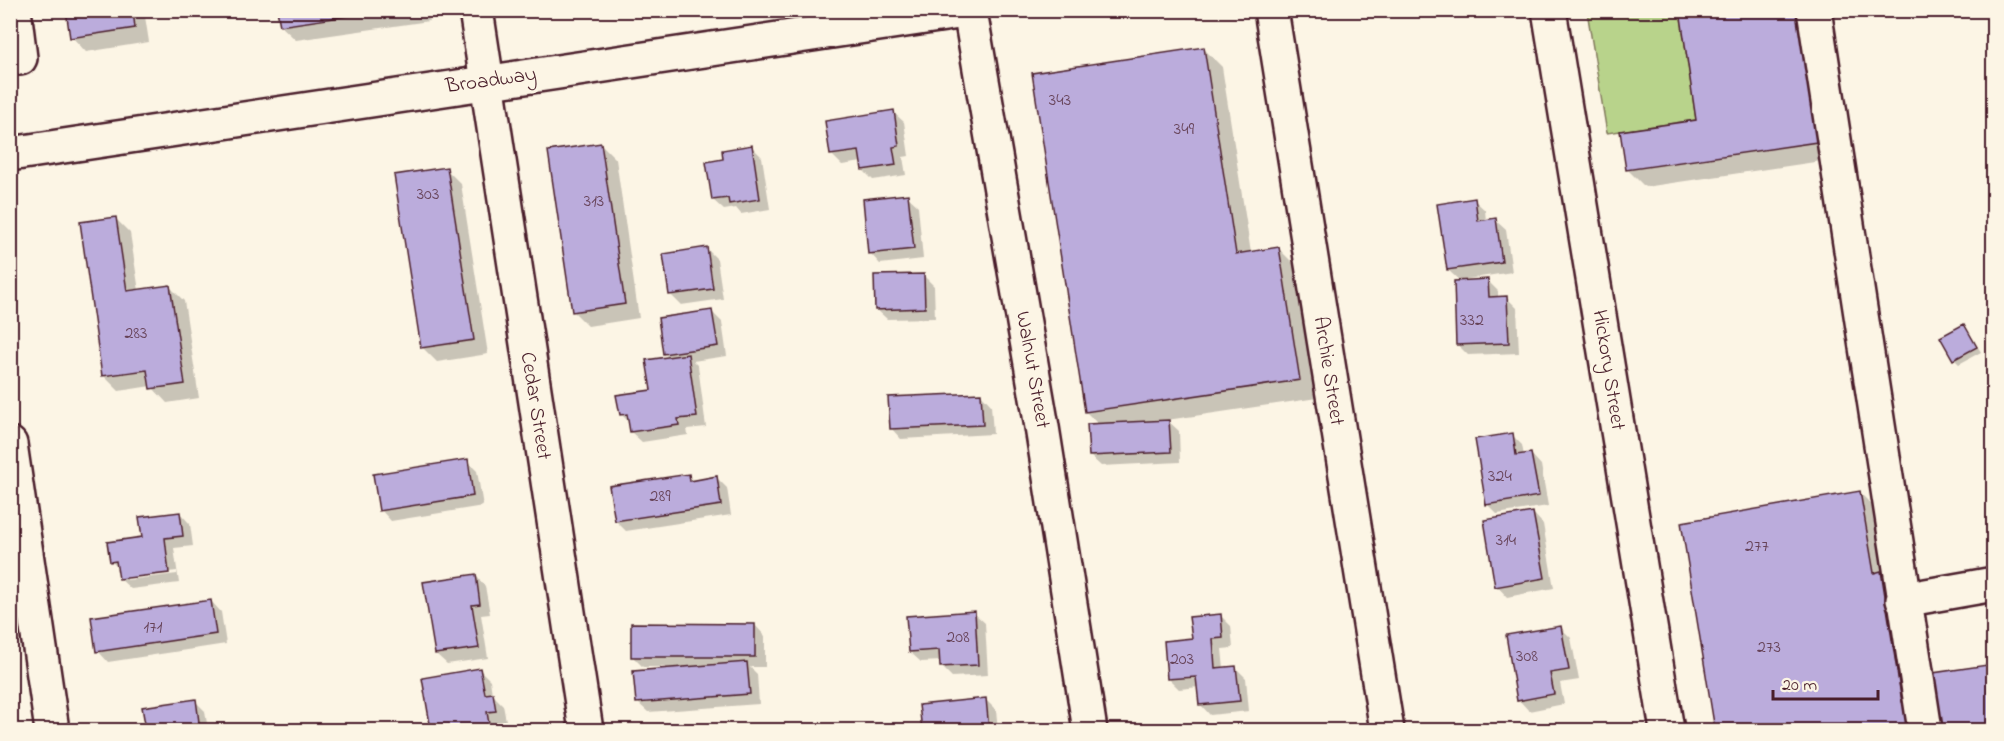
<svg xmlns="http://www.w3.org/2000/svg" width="2004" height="741" viewBox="0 0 2004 741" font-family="'Indie Flower',sans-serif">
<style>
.green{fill:#b8d38b;stroke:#81795b;stroke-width:1.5}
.shadow{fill:#0003;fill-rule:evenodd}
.building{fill:#bbacdc;stroke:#4a1f2b;stroke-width:1.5}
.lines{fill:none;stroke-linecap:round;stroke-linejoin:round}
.minor-casing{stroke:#4a1f2b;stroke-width:38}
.major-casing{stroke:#4a1f2b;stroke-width:38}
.minor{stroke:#fcf5e5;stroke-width:33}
.major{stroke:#fcf5e5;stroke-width:33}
.labels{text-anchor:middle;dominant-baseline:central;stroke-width:6;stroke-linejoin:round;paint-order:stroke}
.number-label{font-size:18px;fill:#664257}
.street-label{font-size:21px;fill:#4a1f2b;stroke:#fcf5e5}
</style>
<rect width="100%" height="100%" fill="#fcf5e5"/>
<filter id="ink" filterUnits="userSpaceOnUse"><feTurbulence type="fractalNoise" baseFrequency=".0167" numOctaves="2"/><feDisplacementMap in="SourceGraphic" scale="12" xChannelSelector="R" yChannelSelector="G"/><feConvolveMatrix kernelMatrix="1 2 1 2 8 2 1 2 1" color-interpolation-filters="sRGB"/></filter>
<g filter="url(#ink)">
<!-- green -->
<path class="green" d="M 1587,11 L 1680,11 L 1696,120 L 1607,133 Z"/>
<!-- shadow -->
<path class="shadow" d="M 67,10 L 144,10 L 149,42 L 86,52 L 72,37 Z
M 279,10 L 428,10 L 429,21 L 296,40 L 281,26 Z
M 1681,10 L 1812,10 L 1835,159 L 1645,187 L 1627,169 L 1698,121 Z
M 1204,49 L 1222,67 L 1251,253 L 1279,249 L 1297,267 L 1317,398 L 1167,420 L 1179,431 L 1180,462 L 1101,466 L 1090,456 L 1099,425 L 1086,412 Z
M 893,112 L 904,122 L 909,156 L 903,157 L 906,175 L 873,180 L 863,170 L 862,162 L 842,165 L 832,155 Z
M 601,144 L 616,159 L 639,318 L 588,326 L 573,311 Z
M 752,147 L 762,157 L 770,209 L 741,214 L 736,208 L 724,210 L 713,200 L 725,160 Z
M 446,169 L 461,184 L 488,354 L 437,362 L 422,347 Z
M 907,196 L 918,206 L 923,259 L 880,264 L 870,253 Z
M 1474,200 L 1485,210 L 1486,221 L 1495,220 L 1506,230 L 1512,272 L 1461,280 L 1461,282 L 1487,280 L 1498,291 L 1498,298 L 1507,298 L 1517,308 L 1519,353 L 1468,355 L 1457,344 L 1461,282 L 1448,270 Z
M 116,219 L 130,233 L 139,291 L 170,287 L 184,301 L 199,398 L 167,403 L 151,386 L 119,391 L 104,376 L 82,223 Z
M 707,249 L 717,259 L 723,299 L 681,305 L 671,295 Z
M 924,276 L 934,286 L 935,318 L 887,319 L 876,309 Z
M 712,312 L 722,322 L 727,356 L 693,361 L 698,366 L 706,427 L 687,429 L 688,435 L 642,442 L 631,432 L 630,423 L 621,414 L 653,391 L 669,358 L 665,354 Z
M 1964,325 L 1981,352 L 1959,364 L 1954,359 Z
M 981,394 L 991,405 L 993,434 L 901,439 L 891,428 Z
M 1512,435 L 1522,445 L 1524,456 L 1531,454 L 1541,465 L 1548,506 L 1497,514 L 1487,504 Z
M 467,461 L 477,471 L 483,506 L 391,521 L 381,510 Z
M 688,475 L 694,482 L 717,478 L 727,488 L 731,515 L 626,531 L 616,521 Z
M 1860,493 L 1878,511 L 1928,730 L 1716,730 L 1683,523 Z
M 180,513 L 190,524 L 193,546 L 174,548 L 179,583 L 131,589 L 120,579 L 119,569 L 111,561 ZM 177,571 L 177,574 L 127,580 L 127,577 Z
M 1533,513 L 1543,524 L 1554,588 L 1507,597 L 1497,586 Z
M 475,575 L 485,586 L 490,614 L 481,615 L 488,658 L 447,664 L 436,654 Z
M 211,601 L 221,612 L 226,644 L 108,662 L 98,651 Z
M 974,613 L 985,623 L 988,675 L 952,677 L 942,667 L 941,661 L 921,662 L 910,652 Z
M 1221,616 L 1231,626 L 1233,648 L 1222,649 L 1224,669 L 1236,668 L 1246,678 L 1249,711 L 1210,715 L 1200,704 L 1199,687 L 1179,689 L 1169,679 L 1193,639 Z
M 755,625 L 765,636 L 765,667 L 750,667 L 757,674 L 759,704 L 648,712 L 637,702 L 666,667 L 643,667 L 633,657 Z
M 1561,628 L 1571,638 L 1579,680 L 1560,683 L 1564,704 L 1529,711 L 1519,700 Z
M 1994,666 L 1994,730 L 1943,730 L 1935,674 Z
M 480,670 L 490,680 L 492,694 L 503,705 L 506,721 L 497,722 L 498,730 L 432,730 L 423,680 Z
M 985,699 L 996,710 L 998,730 L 923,730 L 921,707 Z
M 195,701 L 205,711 L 208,730 L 147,730 L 144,708 Z"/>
<!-- building -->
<path class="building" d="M 66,10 L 133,10 L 135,28 L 70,38 Z
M 277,10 L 389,10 L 280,26 Z
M 1680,10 L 1797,10 L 1817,142 L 1626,170 L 1620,131 L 1696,120 Z
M 1204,47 L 1236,254 L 1279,247 L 1300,380 L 1085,412 L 1032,73 Z
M 894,110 L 899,146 L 893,147 L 896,165 L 862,170 L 859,151 L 830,155 L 825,121 Z
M 601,143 L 625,304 L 572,312 L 548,151 Z
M 752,145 L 760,199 L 729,204 L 728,198 L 712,200 L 706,162 L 723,159 L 722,150 Z
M 447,167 L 474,340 L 421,348 L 394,175 Z
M 908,194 L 914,249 L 868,254 L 863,199 Z
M 1475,198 L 1478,221 L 1496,218 L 1502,262 L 1447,270 L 1437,204 Z
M 116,217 L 127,291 L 170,285 L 185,384 L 150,389 L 147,370 L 102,376 L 80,222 Z
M 707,247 L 713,289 L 669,295 L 663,254 Z
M 924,274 L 925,308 L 875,310 L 874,275 Z
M 1488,279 L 1489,297 L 1507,296 L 1509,343 L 1456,345 L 1454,281 Z
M 712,310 L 718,346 L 663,354 L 658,318 Z
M 1964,324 L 1977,347 L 1953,360 L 1940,337 Z
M 688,354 L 697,417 L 678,419 L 679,425 L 630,432 L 627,414 L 620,415 L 616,395 L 651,390 L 646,360 Z
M 981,393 L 983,425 L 890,429 L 888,397 Z
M 1169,420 L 1171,452 L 1089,456 L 1087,424 Z
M 1513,433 L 1516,455 L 1531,453 L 1539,496 L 1486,505 L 1475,439 Z
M 468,459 L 473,496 L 379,511 L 373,474 Z
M 689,474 L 690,481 L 717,476 L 721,505 L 615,521 L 609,486 Z
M 1860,491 L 1874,573 L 1881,571 L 1902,702 L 1909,701 L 1913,730 L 1715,730 L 1681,522 Z
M 180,512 L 183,536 L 165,538 L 169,573 L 119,579 L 116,561 L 110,562 L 107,542 L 142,537 L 139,517 Z
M 1533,512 L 1545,578 L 1495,587 L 1484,520 Z
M 476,574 L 480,604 L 472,605 L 479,648 L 435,654 L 423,582 Z
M 211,600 L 216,634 L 96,652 L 91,617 Z
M 975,611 L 978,665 L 940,667 L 939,650 L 909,652 L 906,616 Z
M 1221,614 L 1223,638 L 1213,639 L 1215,668 L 1236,666 L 1240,701 L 1199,705 L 1196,677 L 1167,679 L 1164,641 L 1192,638 L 1189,617 Z
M 631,623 L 755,624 L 755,657 L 631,657 Z
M 1561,626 L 1569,670 L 1550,673 L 1554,694 L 1517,701 L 1506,635 Z
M 747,662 L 750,694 L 636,703 L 633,671 Z
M 1994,664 L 1994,730 L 1942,730 L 1933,673 Z
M 480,668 L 485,694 L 493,693 L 496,711 L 487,712 L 490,730 L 431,730 L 422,678 Z
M 986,698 L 989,730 L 922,730 L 919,705 Z
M 196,699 L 200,730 L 146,730 L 142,707 Z"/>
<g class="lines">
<!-- minor casing -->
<g class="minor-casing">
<path id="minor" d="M 14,10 L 20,58
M 476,10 L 586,730
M 1271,10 L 1387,730
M 1549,10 L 1667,730
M 1814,10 L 1925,730
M 970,11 L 1042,427 L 1090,730
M 10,444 L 52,730
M 1903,600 L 1994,584"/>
</g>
<!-- major casing -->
<g class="major-casing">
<path id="major" d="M 10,154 L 972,10"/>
</g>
<!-- minor -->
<use href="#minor" class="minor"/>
<!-- major -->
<use href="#major" class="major"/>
</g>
</g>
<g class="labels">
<!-- number labels -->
<g class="number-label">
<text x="1060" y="101">343</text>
<text x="1184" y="130">349</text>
<text x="428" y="195">303</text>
<text x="594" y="202">313</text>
<text x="1472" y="321">332</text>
<text x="136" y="334">283</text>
<text x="1500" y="477">324</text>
<text x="660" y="497">289</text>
<text x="1506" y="541">314</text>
<text x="1757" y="547">277</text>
<text x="153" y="628">171</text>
<text x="958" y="638">208</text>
<text x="1769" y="648">273</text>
<text x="1527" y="657">308</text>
<text x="1182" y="660">203</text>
</g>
<!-- street labels -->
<g class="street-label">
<text transform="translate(491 81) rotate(-8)">Broadway</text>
<text transform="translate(1032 370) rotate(80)">Walnut Street</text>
<text transform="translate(1608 370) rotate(81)">Hickory Street</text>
<text transform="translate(1328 371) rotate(81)">Archie Street</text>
<text transform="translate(535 406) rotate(81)">Cedar Street</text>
</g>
</g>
<!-- margin -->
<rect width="2004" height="741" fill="none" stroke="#fcf5e5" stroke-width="36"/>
<rect x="18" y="18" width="1968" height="705" fill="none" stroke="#4a1f2b" stroke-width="2" filter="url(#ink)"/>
<!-- scale -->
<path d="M1773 690v9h105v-9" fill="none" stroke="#4a1f2b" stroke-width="3"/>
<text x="1782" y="690" font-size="18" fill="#4a1f2b" stroke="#fcf5e5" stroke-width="4.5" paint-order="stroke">20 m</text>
</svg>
